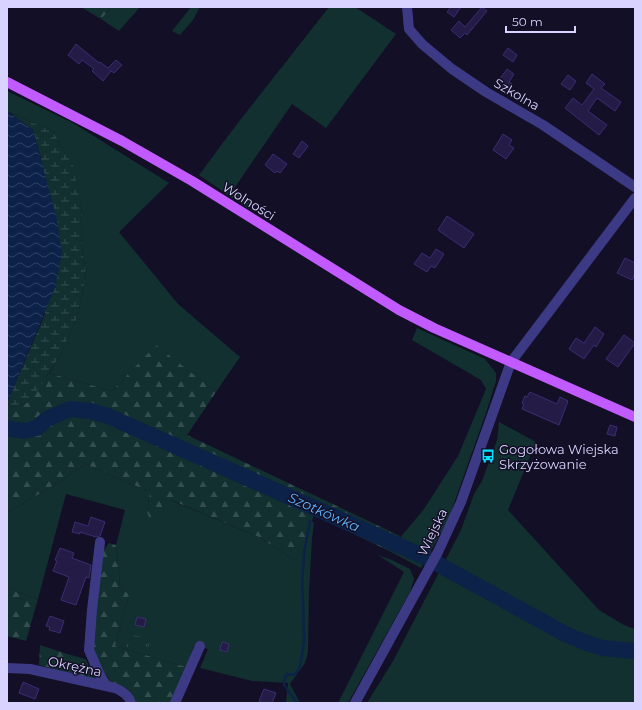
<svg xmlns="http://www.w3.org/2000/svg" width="642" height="710" viewBox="0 0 642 710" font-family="Montserrat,sans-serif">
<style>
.grass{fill:#12302f}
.forest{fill:url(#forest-firs)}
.wetland{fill:url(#wetland-marsh)}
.park{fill:url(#park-tufts)}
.water{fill:url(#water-waves)}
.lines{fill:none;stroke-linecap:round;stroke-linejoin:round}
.stream{stroke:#0c2248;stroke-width:2.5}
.river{stroke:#0c2248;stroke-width:16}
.building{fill:#241b47;stroke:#3b2d73}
.minor{stroke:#3d3a85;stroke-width:10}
.major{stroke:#c25bff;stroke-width:10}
.labels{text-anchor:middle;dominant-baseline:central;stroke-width:3;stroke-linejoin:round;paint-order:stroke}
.street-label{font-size:13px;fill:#d9d4ff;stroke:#130f26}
.poi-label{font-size:13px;fill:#d9d4ff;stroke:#130f26;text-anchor:start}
.water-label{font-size:14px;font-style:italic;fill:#62b6ff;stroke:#130f26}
</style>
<defs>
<pattern id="forest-firs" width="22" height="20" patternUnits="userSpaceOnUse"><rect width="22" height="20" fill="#12302f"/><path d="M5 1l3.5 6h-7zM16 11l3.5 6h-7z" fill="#344d4e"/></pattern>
<pattern id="wetland-marsh" width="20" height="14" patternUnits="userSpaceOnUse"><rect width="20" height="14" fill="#12302f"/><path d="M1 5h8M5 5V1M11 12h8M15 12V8" fill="none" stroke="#344d4e"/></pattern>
<pattern id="park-tufts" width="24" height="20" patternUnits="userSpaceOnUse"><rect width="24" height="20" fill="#12302f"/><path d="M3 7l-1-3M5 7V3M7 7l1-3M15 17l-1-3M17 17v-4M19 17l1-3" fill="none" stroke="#344d4e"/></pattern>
<pattern id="water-waves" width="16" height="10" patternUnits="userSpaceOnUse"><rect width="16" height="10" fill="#0c2248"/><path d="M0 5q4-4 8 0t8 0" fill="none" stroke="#2f4163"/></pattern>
</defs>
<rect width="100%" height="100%" fill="#130f26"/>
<!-- grass -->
<path class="grass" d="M 112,7 L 140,7 L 119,31 L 101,19 Z
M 191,7 L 200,7 L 193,20 L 180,35 L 172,31 Z
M 329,7 L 355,7 L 396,34 L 326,128 L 292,104 L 233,190 L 253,204 L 249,209 L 199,175 L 237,124 Z
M 7,91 L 73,123 L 169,183 L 119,232 L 178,304 L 240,357 L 216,392 L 156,346 L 112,391 L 49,373 L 61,354 L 78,315 L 86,276 L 81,237 L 82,213 L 70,155 L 60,145 L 54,132 L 7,111 Z
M 417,328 L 485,359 L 496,373 L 496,381 L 486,413 L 447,523 L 421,568 L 389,551 L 424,509 L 458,456 L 486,389 L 481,380 L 412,340 Z
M 499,422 L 536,442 L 508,510 L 599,610 L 624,625 L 635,629 L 635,703 L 367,703 L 393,661 L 461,530 L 474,494 L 482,481 L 497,440 Z
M 85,464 L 150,492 L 147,512 L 161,515 L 170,500 L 259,537 L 296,561 L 311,520 L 314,523 L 312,538 L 309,593 L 308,652 L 305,663 L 290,684 L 300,703 L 286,703 L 288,683 L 252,681 L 200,668 L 208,649 L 194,646 L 186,667 L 115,646 L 129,595 L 120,585 L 116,545 L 125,510 L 66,494 L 38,599 L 7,588 L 7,513 L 61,481 Z
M 378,555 L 392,560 L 410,569 L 414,579 L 410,592 L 348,703 L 338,703 L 404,572 Z"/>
<!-- forest -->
<path class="forest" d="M 81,7 L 112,7 L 101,19 Z
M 156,345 L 216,392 L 187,435 L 400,536 L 389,551 L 314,515 L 296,561 L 259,537 L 171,500 L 161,515 L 151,522 L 147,512 L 150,492 L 85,464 L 61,481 L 7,513 L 7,403 L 10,407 L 27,403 L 49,373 L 112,391 Z
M 109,543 L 116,545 L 120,585 L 129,595 L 115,646 L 186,667 L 171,703 L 136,703 L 130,691 L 39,665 L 40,645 L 64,653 L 85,659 L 98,679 L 109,679 L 96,660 L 93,644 L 102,553 Z
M 7,588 L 38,599 L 26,641 L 7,636 Z"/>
<!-- wetland -->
<path class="wetland" d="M 9,112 L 54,132 L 60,145 L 71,155 L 82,213 L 81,237 L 86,276 L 78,315 L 61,354 L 39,388 L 27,403 L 10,407 L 7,403 L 45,314 L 41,158 L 33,130 Z"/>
<!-- park -->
<path class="park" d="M 129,634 L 151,639 L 147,653 L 126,648 Z"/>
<!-- water -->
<path class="water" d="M 7,111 L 33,130 L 57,219 L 62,254 L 55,288 L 7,403 Z"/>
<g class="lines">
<!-- stream -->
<path class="stream" d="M 313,508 L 313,506
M 297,703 C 295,700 284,686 284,684 C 283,680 285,677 287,674 L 293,675 L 296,673 L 299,669 L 301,662 L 304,642 L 303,598 L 302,586 L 304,553 L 310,521"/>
<!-- river -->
<path class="river" d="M 7,428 L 23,431 L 37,428 L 47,419 L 70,409 L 91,411 L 108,416 L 427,558 L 565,634 L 584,642 L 602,648 L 635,651"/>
</g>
<!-- building -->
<path class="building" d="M 451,7 L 461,7 L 454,17 L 447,12 Z
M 482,7 L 487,11 L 467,35 L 465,33 L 460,38 L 451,30 L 459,21 L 465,27 Z
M 76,44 L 99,63 L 100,62 L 108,68 L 116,60 L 122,65 L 114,73 L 110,70 L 111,71 L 103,81 L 92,71 L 94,69 L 82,60 L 79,64 L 68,55 Z
M 508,48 L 517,55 L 513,62 L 503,55 Z
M 507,69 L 514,74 L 509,82 L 512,84 L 507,90 L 497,83 Z
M 592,74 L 605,84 L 601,88 L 621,102 L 615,111 L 597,98 L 588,111 L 607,125 L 599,135 L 565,108 L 573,98 L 582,105 L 594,89 L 586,83 Z
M 568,75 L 576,81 L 570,90 L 561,84 Z
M 503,134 L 512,140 L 509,145 L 514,148 L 506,159 L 493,150 Z
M 302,141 L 308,146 L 299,158 L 293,154 Z
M 273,154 L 287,164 L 280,173 L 277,171 L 275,173 L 265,165 Z
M 447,216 L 474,234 L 464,248 L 438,230 Z
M 436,249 L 444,254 L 435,268 L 431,266 L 427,272 L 414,264 L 422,253 L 430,258 Z
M 625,258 L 635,263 L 635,274 L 632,280 L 617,273 Z
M 595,327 L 604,334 L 596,347 L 594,345 L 584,359 L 569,349 L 576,338 L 584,343 Z
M 624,335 L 635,343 L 618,367 L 606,359 Z
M 530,392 L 557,404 L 560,397 L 568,401 L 559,425 L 522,409 L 524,404 L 522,403 L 525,396 L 527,397 Z
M 610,425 L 617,427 L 615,436 L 607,434 Z
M 91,517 L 105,522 L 100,536 L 96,537 L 80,532 L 80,534 L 72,532 L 75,522 L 88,526 Z
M 60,548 L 74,553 L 72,558 L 91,565 L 89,578 L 86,577 L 76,605 L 61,600 L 69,577 L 53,571 L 57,561 L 55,560 Z
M 50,616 L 64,621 L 60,633 L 49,630 L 50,627 L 46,626 Z
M 137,617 L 146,619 L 144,627 L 135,625 Z
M 222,642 L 229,644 L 227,652 L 220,650 Z
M 23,682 L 39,689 L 35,699 L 19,693 Z
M 264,689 L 276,693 L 272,703 L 264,703 L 259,701 Z"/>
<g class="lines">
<!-- minor -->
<path class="minor" d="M 407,7 L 409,29 L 422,44 L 452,69 L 486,92 L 543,125 L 635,187
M 100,542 L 92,610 L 89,650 L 99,673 L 106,686
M 7,668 L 30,669 L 115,688 C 122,691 129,695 131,703
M 175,703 L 200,646
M 355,703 L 438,552 L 461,502 L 511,362 L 635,198"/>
<!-- major -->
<path class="major" d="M 7,82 L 122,141 L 192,181 L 399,310 L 434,328 L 635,417"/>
</g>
<!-- icons -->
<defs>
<g id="bus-bare" transform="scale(1.08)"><path d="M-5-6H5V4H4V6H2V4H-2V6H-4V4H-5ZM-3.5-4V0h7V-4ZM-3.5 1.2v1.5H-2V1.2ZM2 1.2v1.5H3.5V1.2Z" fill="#00e5ff" stroke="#130f26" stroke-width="2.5" paint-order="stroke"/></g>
</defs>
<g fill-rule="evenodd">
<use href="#bus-bare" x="488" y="456"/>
</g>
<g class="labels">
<!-- street labels -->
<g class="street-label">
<text transform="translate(517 94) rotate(30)">Szkolna</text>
<text transform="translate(249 201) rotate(32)">Wolności</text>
<text transform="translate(432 532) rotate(-64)">Wiejska</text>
<text transform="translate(75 666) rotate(12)">Okrężna</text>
</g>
<!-- poi labels -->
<g class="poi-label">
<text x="499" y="449">Gogołowa Wiejska<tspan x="499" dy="15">Skrzyżowanie</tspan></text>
</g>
<!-- water labels -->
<g class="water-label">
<text transform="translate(324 512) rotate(24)">Szotkówka</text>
</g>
</g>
<!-- border -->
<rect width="642" height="710" fill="none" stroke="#d9d4ff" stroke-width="16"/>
<!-- scale -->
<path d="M506 26v6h69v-6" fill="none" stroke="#d9d4ff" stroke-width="2"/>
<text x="512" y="26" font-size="12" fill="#d9d4ff" stroke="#130f26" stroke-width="3" paint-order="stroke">50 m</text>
</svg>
